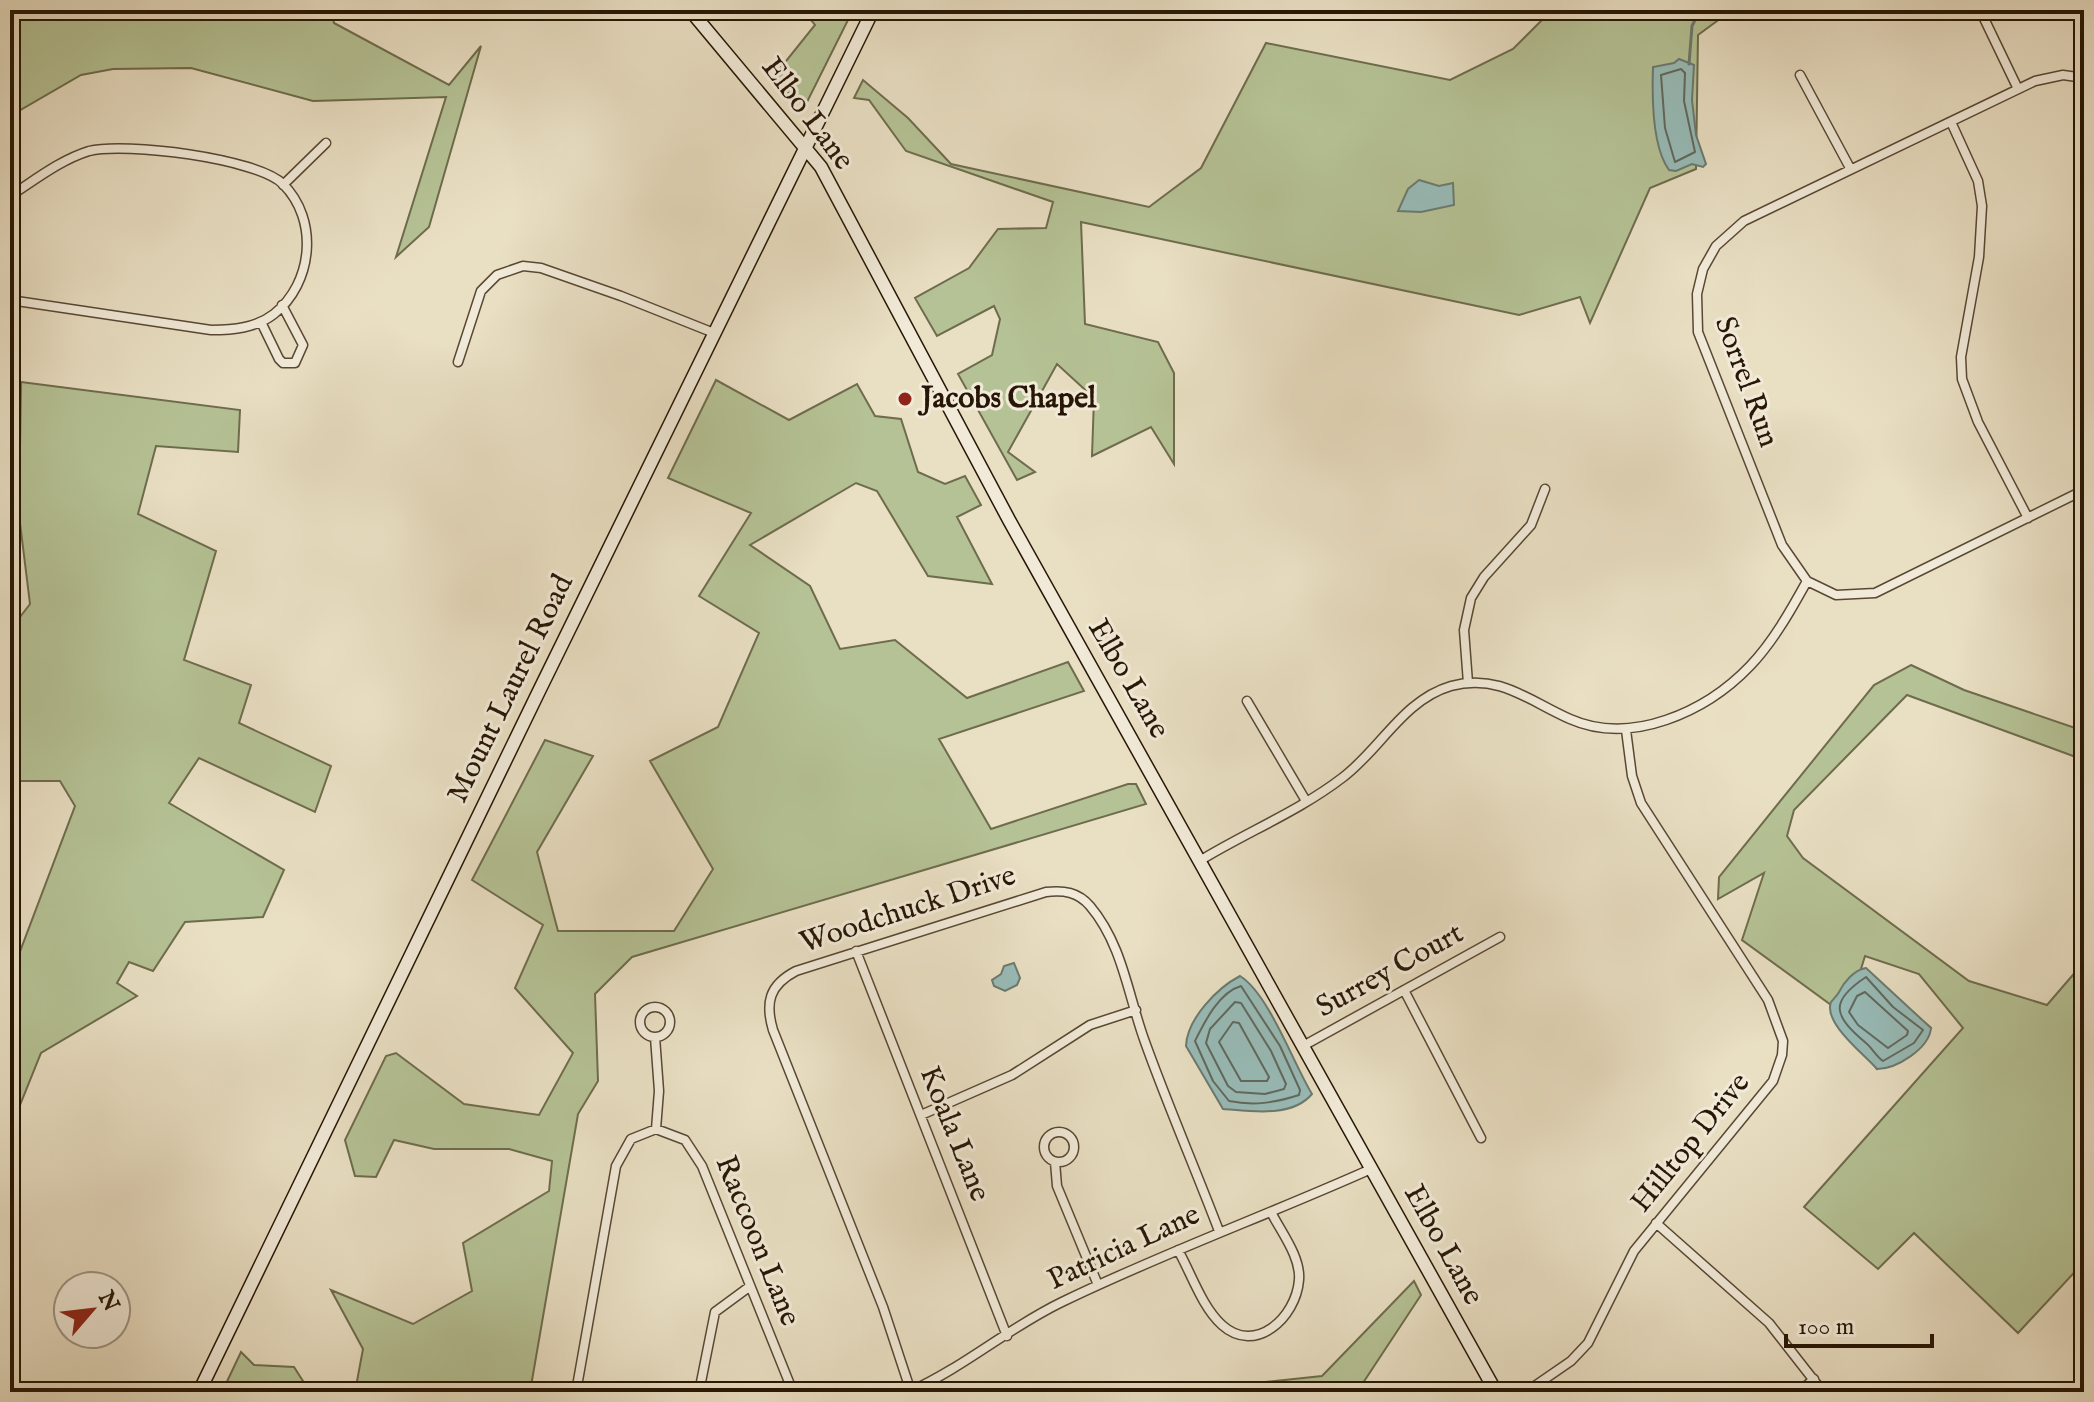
<svg xmlns="http://www.w3.org/2000/svg" width="2094" height="1402" viewBox="0 0 2094 1402" font-family="'IM FELL English',serif">
<style>
.green{fill:#b5c295;stroke:#6e6c4d;stroke-width:2}
.water{fill:#98bcb8;stroke:#6b7a70;stroke-width:2}
.lines{fill:none;stroke-linecap:round;stroke-linejoin:round}
.shore{stroke:#60695e;stroke-width:2}
.stream{stroke:#6b7a70;stroke-width:3}
.street-casing{stroke:#584834;stroke-width:11}
.secondary-casing{stroke:#271605;stroke-width:15}
.street{stroke:#f1ead8;stroke-width:8}
.secondary{stroke:#f1ead8;stroke-width:12}
.poi-dot{fill:#8f2418;stroke:#f1ead8;stroke-width:3}
.labels{text-anchor:middle;dominant-baseline:central;stroke-width:6;stroke-linejoin:round;paint-order:stroke}
.street-label{font-size:30px;fill:#271605;stroke:#f1ead8}
.poi-label{font-size:30px;font-weight:bold;fill:#271605;stroke:#f1ead8;text-anchor:start}
</style>
<rect width="100%" height="100%" fill="#e9dfc3"/>
<filter id="stains"><feTurbulence type="fractalNoise" baseFrequency=".0025" numOctaves="4"/><feColorMatrix values="0 0 0 0 .2 0 0 0 0 .09 0 0 0 0 .02 0 0 0 .5 -.17"/></filter>
<radialGradient id="worn" r=".72"><stop offset=".6" stop-color="#630" stop-opacity="0"/><stop offset="1" stop-color="#630" stop-opacity=".3"/></radialGradient>
<!-- green -->
<path class="green" d="M 10,10 L 331,10 L 334,23 L 449,85 L 481,46 L 429,227 L 396,257 L 446,97 L 313,101 L 191,68 L 113,69 L 81,75 L 10,116 Z
M 803,10 L 853,10 L 806,104 L 794,100 L 774,76 L 815,25 Z
M 1504,10 L 1732,10 L 1698,35 L 1696,169 L 1650,188 L 1590,323 L 1580,297 L 1519,315 L 1081,222 L 1085,324 L 1158,342 L 1174,373 L 1174,464 L 1151,427 L 1092,456 L 1094,398 L 1057,364 L 1008,452 L 1035,472 L 1017,480 L 958,374 L 992,355 L 1000,319 L 994,306 L 937,336 L 915,298 L 969,268 L 998,229 L 1046,228 L 1053,202 L 906,151 L 869,100 L 854,98 L 863,80 L 908,118 L 951,164 L 1149,207 L 1201,168 L 1266,43 L 1450,80 L 1513,49 L 1543,19 Z
M 716,380 L 789,420 L 857,384 L 875,416 L 901,419 L 918,472 L 945,484 L 965,476 L 981,505 L 957,517 L 992,584 L 928,576 L 877,491 L 856,483 L 750,545 L 810,586 L 840,649 L 895,640 L 967,698 L 1068,662 L 1084,691 L 939,739 L 991,829 L 1128,784 L 1136,784 L 1146,804 L 632,957 L 595,994 L 598,1081 L 578,1114 L 530,1392 L 355,1392 L 363,1349 L 331,1290 L 413,1324 L 472,1291 L 463,1243 L 549,1191 L 552,1161 L 509,1149 L 434,1149 L 394,1140 L 376,1177 L 355,1176 L 345,1140 L 386,1056 L 396,1053 L 464,1104 L 539,1115 L 573,1053 L 515,988 L 543,925 L 472,880 L 545,740 L 593,756 L 537,852 L 558,931 L 674,931 L 713,869 L 650,761 L 718,727 L 759,633 L 699,596 L 751,513 L 668,478 Z
M 21,382 L 240,410 L 238,452 L 156,446 L 138,514 L 216,551 L 184,660 L 251,685 L 239,723 L 331,766 L 315,812 L 199,758 L 169,803 L 284,870 L 263,917 L 185,922 L 153,971 L 129,962 L 117,983 L 137,996 L 41,1053 L 10,1130 L 10,978 L 75,806 L 60,781 L 10,781 L 10,630 L 30,604 L 19,515 Z
M 1911,665 L 1964,690 L 2084,731 L 2084,760 L 1907,695 L 1794,810 L 1787,836 L 1803,858 L 1969,981 L 2047,1005 L 2084,962 L 2084,1262 L 2018,1333 L 1914,1233 L 1878,1269 L 1804,1207 L 1963,1028 L 1919,974 L 1865,956 L 1861,969 L 1931,1028 L 1877,1069 L 1831,1005 L 1742,940 L 1764,873 L 1718,899 L 1719,877 L 1874,685 Z
M 1414,1281 L 1421,1295 L 1357,1392 L 1228,1392 L 1238,1385 L 1322,1376 Z
M 241,1352 L 254,1365 L 294,1367 L 310,1392 L 222,1392 Z"/>
<!-- water -->
<path class="water" d="M 1679,59 L 1694,65 L 1692,100 L 1696,135 L 1706,164 L 1703,167 L 1692,164 L 1676,171 L 1669,170 C 1652,147 1652,95 1653,67 L 1674,63 Z
M 1419,180 L 1439,186 L 1453,183 L 1454,205 L 1421,212 L 1398,211 L 1408,189 Z
M 1014,963 L 1020,978 L 1017,985 L 1005,991 L 994,986 L 992,980 L 1001,974 L 1004,966 Z
M 1866,968 L 1931,1028 C 1929,1049 1896,1069 1877,1069 C 1864,1054 1823,1023 1831,1002 C 1832,1001 1838,994 1839,992 C 1844,982 1854,970 1866,968 Z
M 1240,976 C 1269,994 1293,1063 1312,1094 C 1292,1118 1251,1111 1223,1109 L 1186,1046 C 1187,1019 1217,988 1240,976 Z"/>
<g class="lines">
<!-- shore -->
<path class="shore" d="M 1681,69 L 1685,73 L 1684,101 L 1695,152 L 1675,162 L 1665,128 L 1661,75 Z
M 1866,977 L 1893,1007 L 1923,1030 L 1914,1043 L 1883,1061 C 1876,1056 1872,1048 1866,1043 C 1834,1016 1828,1002 1866,977 Z
M 1241,986 L 1280,1046 L 1300,1090 L 1299,1095 C 1274,1103 1254,1106 1229,1101 L 1213,1081 L 1195,1041 C 1204,1023 1219,992 1241,986 Z
M 1865,992 L 1908,1031 L 1907,1035 L 1888,1048 L 1858,1025 L 1849,1012 L 1857,996 Z
M 1235,1002 L 1241,1003 L 1271,1051 L 1286,1084 L 1284,1089 L 1265,1094 L 1236,1092 L 1228,1086 L 1206,1043 L 1210,1029 Z
M 1233,1022 L 1239,1023 L 1269,1077 L 1267,1081 L 1241,1081 L 1219,1042 Z"/>
<!-- stream -->
<path class="stream" d="M 1689,64 L 1692,26 L 1700,10"/>
<!-- street casing -->
<g class="street-casing">
<path id="street" d="M 1980,10 L 2018,89
M 1800,75 L 1850,168
M 2084,78 L 2063,75 L 2035,81 L 1744,221 L 1716,246 L 1703,269 L 1697,294 L 1698,332 L 1782,545 L 1807,581 L 1836,595 L 1875,593 L 2084,490
M 1951,122 L 1978,181 L 1982,206 L 1979,257 L 1961,357 L 1962,379 L 1978,422 L 2028,518
M 283,185 L 326,143
M 10,196 C 35,180 60,160 89,151 C 125,142 256,158 283,184 C 319,220 313,283 274,314 C 256,328 233,330 211,330 L 10,300
M 261,322 L 279,359 L 283,363 L 295,363 L 303,345 L 282,305
M 458,362 L 481,291 L 497,275 L 523,266 L 541,268 L 621,296 L 714,333
M 1468,683 L 1464,630 L 1471,598 L 1484,577 L 1531,525 L 1545,489
M 1247,701 L 1306,801
M 1201,860 C 1247,832 1299,811 1342,778 C 1380,750 1403,700 1451,686 C 1499,673 1529,701 1570,719 C 1631,746 1706,712 1750,666 C 1773,642 1791,610 1807,581
M 856,951 L 1007,1336
M 1404,990 L 1481,1138
M640 1022a15 15 0 1 1 30 0a15 15 0 1 1-30 0Z
M 655,1037 L 659,1091 L 656,1129
M 1303,1046 L 1500,937
M 921,1115 L 1012,1075 L 1090,1025 L 1136,1010
M1044 1147a15 15 0 1 1 30 0a15 15 0 1 1-30 0Z
M 1055,1162 L 1057,1186 L 1098,1285
M 1656,1223 L 1769,1323 L 1823,1392
M 1178,1250 C 1191,1273 1202,1307 1222,1325 C 1255,1355 1296,1318 1299,1280 C 1301,1257 1281,1232 1271,1212
M 576,1392 L 616,1166 L 631,1139 L 656,1129 L 685,1140 L 702,1166 L 793,1392
M 699,1392 L 715,1312 L 749,1287
M 909,1392 C 966,1366 1008,1328 1062,1302 C 1163,1253 1268,1215 1371,1169
M 911,1392 L 883,1307 L 773,1030 C 765,1003 769,985 796,971 L 1046,892 C 1064,890 1078,892 1090,906 C 1123,945 1128,996 1145,1042 C 1168,1106 1195,1168 1219,1231
M 1526,1392 L 1571,1361 L 1588,1343 L 1634,1251 L 1773,1081 L 1782,1055 L 1783,1041 L 1768,1000 L 1641,803 L 1632,776 L 1626,730
M 1799,1392 L 1814,1379"/>
</g>
<!-- secondary casing -->
<g class="secondary-casing">
<path id="secondary" d="M 690,10 L 821,167 L 1009,520 L 1496,1392
M 199,1392 C 420,929 648,471 873,10"/>
</g>
<!-- street -->
<use href="#street" class="street"/>
<!-- secondary -->
<use href="#secondary" class="secondary"/>
</g>
<!-- markers -->
<circle class="poi-dot" cx="905" cy="399" r="8"/>
<g class="labels">
<!-- street labels -->
<g class="street-label">
<text transform="translate(807 114) rotate(53)">Elbo Lane</text>
<text transform="translate(1746 382) rotate(70)">Sorrel Run</text>
<text transform="translate(1128 679) rotate(60)">Elbo Lane</text>
<text transform="translate(511 689) rotate(-64)">Mount Laurel Road</text>
<text transform="translate(908 910) rotate(-18)">Woodchuck Drive</text>
<text transform="translate(1390 971) rotate(-29)">Surrey Court</text>
<text transform="translate(954 1134) rotate(68)">Koala Lane</text>
<text transform="translate(1691 1143) rotate(-51)">Hilltop Drive</text>
<text transform="translate(757 1241) rotate(68)">Raccoon Lane</text>
<text transform="translate(1443 1245) rotate(61)">Elbo Lane</text>
<text transform="translate(1124 1248) rotate(-25)">Patricia Lane</text>
</g>
<!-- poi labels -->
<g class="poi-label">
<text x="921" y="399">Jacobs Chapel</text>
</g>
</g>
<!-- margin -->
<rect width="2094" height="1402" fill="none" stroke="#e9dfc3" stroke-width="40"/>
<rect x="12" y="12" width="2070" height="1378" fill="none" stroke="#271605" stroke-width="4"/>
<rect x="20" y="20" width="2054" height="1362" fill="none" stroke="#271605" stroke-width="2"/>
<!-- north arrow -->
<g transform="translate(92 1310) rotate(62)"><circle r="38" fill="#f1ead8" stroke="#a09584" stroke-width="2"/>
<path d="M0-6L14 30L0 20L-14 30Z" fill="#8f2418"/>
<text y="-12" font-size="22" font-weight="bold" text-anchor="middle" fill="#271605">N</text>
</g>
<!-- scale -->
<path d="M1786 1334v12h146v-12" fill="none" stroke="#271605" stroke-width="4"/>
<text x="1798" y="1334" font-size="24" fill="#271605" stroke="#f1ead8" stroke-width="6" paint-order="stroke">100 m</text>
<rect width="100%" height="100%" filter="url(#stains)"/>
<rect width="100%" height="100%" fill="url(#worn)"/>
</svg>
